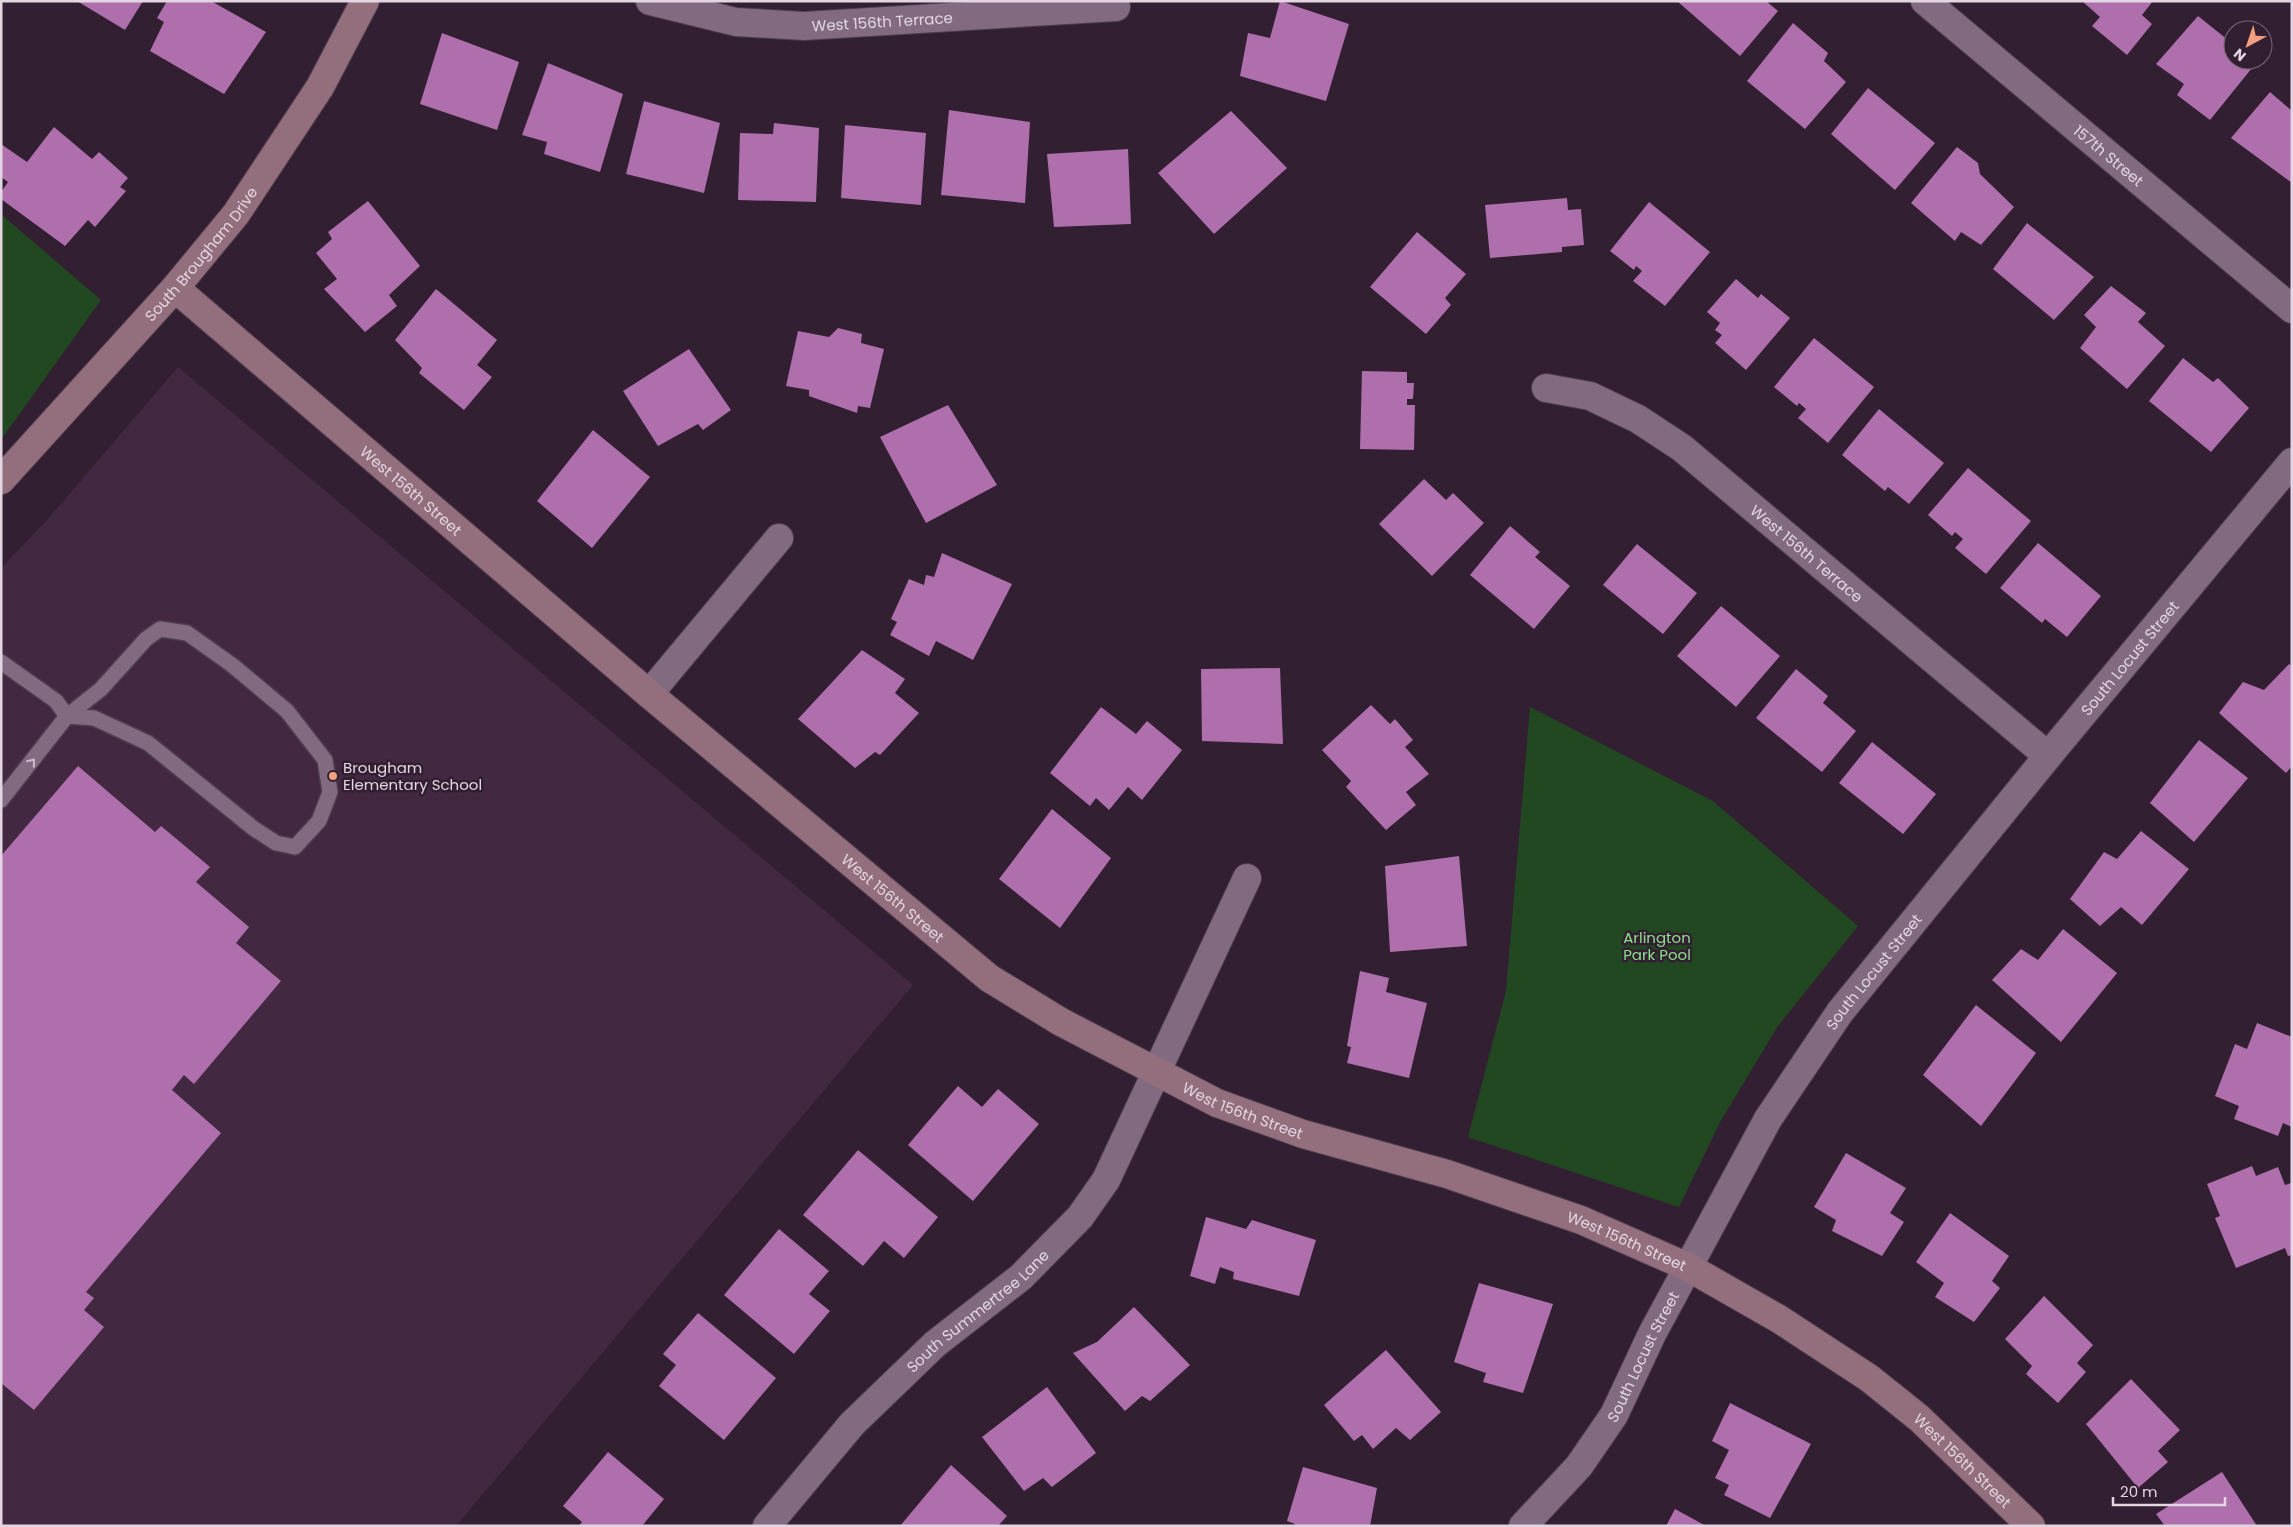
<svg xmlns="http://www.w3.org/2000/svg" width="2293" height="1527" viewBox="0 0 2293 1527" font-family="Poppins,sans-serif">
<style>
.built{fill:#422941}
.green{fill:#224822}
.building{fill:#ae6fac}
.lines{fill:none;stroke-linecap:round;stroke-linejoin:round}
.lane-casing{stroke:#4e3d4e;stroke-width:18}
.street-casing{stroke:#4e3d4e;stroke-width:30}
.secondary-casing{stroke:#4e3d4e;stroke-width:30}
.lane{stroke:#826b81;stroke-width:15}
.street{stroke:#826b81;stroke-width:28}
.secondary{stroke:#936e7c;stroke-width:28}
.oneway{stroke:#cbbaca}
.poi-dot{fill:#f2a080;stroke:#331f32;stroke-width:2}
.labels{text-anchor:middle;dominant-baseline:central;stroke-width:5;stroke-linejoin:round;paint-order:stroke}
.street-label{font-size:15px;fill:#e3d5e2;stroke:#331f32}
.poi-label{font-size:15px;fill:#e3d5e2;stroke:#331f32;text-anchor:start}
.park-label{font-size:15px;fill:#8be08a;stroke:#331f32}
</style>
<rect width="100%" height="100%" fill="#331f32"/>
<!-- built -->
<path class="built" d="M 178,367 L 913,985 L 456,1526 L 1,1526 L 1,568 L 48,519 Z"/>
<!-- green -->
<path class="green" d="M 1,214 L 101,300 L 1,440 Z
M 1530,707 L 1713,801 L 1858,926 L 1778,1026 L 1720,1122 L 1679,1207 L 1468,1137 L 1506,991 Z"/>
<!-- building -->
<path class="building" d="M 77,1 L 143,1 L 125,30 Z
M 167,1 L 211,1 L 266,32 L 224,94 L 150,51 L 164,22 L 157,18 Z
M 1280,1 L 1349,24 L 1326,101 L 1240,76 L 1248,33 L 1270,38 Z
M 1677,1 L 1766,1 L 1778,11 L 1740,56 Z
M 2082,1 L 2153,1 L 2142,15 L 2152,24 L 2127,55 L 2092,26 L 2100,17 Z
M 2198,16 L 2233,44 L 2233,60 L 2252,60 L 2256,63 L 2210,120 L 2177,95 L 2184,84 L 2156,64 Z
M 1793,23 L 1828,53 L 1824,61 L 1846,82 L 1805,129 L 1747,81 Z
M 442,33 L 519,62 L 497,130 L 420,104 Z
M 548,63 L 623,94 L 600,172 L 544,154 L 547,142 L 522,135 Z
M 1868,88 L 1935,143 L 1895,190 L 1831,134 Z
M 2270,92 L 2292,111 L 2292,183 L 2231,138 Z
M 644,101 L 720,123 L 704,193 L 626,174 Z
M 949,110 L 1030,122 L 1025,203 L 941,195 Z
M 1231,111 L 1287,168 L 1214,234 L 1158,173 Z
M 774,123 L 819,128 L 816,202 L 738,200 L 740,133 L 773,134 Z
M 845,125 L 926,133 L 921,205 L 841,198 Z
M 54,127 L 92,159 L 99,152 L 128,178 L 120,187 L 126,191 L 95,227 L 88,220 L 65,246 L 1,199 L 1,192 L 8,182 L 1,177 L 1,144 L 27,162 Z
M 1957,147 L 1978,163 L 1980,174 L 2014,207 L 1981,245 L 1961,232 L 1955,241 L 1911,203 Z
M 1128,149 L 1131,224 L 1054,227 L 1047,154 Z
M 1567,198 L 1568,210 L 1581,209 L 1584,245 L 1562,247 L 1562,252 L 1490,258 L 1485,205 Z
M 368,201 L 420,266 L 389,295 L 397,306 L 365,332 L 324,289 L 337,279 L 316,253 L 332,239 L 328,232 Z
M 1649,202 L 1710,252 L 1665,306 L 1633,281 L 1642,271 L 1636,266 L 1634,270 L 1610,251 Z
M 2027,223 L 2094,277 L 2054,320 L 1993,269 Z
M 1417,232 L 1466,274 L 1445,298 L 1451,305 L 1426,334 L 1370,287 Z
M 1736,279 L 1758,298 L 1761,294 L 1790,318 L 1746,370 L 1715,343 L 1722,335 L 1715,330 L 1720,323 L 1707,312 Z
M 2111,286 L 2146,313 L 2138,322 L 2165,346 L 2127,389 L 2080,348 L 2096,327 L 2084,315 Z
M 436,289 L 497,340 L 477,365 L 492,377 L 464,410 L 419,373 L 422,368 L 395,340 Z
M 838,328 L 862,334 L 861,343 L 884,349 L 870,408 L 858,406 L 857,413 L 809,396 L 809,390 L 786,386 L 798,331 L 829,337 Z
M 1814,338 L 1874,387 L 1828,443 L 1798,418 L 1806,409 L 1799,403 L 1797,406 L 1774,387 Z
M 689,349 L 731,410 L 703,430 L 698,424 L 658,446 L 623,391 Z
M 2183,358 L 2213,382 L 2218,378 L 2249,408 L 2211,452 L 2149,401 Z
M 1362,371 L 1407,372 L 1407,383 L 1414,383 L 1413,399 L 1407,399 L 1407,405 L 1415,405 L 1414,450 L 1360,449 Z
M 948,405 L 997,485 L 926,523 L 880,437 Z
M 1879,409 L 1944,463 L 1909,504 L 1888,487 L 1885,491 L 1842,455 Z
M 593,430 L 650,477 L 592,548 L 537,501 Z
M 1968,468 L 2031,521 L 1986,574 L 1955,548 L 1963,539 L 1955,532 L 1952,536 L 1928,515 Z
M 1424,479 L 1446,500 L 1453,493 L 1484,523 L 1432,576 L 1379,524 Z
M 1510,526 L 1540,552 L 1535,557 L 1570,586 L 1534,629 L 1470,575 Z
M 2038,543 L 2101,596 L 2067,637 L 2045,619 L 2042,623 L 2000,588 Z
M 1637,544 L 1697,593 L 1663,634 L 1603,585 Z
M 942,553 L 1012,584 L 973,660 L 936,641 L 929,656 L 890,635 L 897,622 L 891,619 L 909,579 L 924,585 L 926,575 L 934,577 Z
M 1721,606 L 1780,656 L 1736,707 L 1677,656 Z
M 862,650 L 905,679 L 895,693 L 919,713 L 880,755 L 875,752 L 855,768 L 798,719 Z
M 2289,664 L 2292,666 L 2292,766 L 2286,773 L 2219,713 L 2243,682 L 2264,690 Z
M 1280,668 L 1283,744 L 1202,741 L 1201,669 Z
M 1796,669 L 1828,696 L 1823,703 L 1856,731 L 1822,772 L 1756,718 Z
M 1371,705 L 1390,724 L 1395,719 L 1413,740 L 1405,747 L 1429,774 L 1406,792 L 1416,805 L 1386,830 L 1346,787 L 1351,781 L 1322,750 Z
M 1101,707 L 1136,734 L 1147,721 L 1182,750 L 1142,800 L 1128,787 L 1109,810 L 1096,798 L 1090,806 L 1050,773 Z
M 2199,740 L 2248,778 L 2194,842 L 2150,803 Z
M 1872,742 L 1936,794 L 1903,834 L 1839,783 Z
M 78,766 L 155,832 L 161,826 L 210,867 L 196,882 L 249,927 L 236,943 L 281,981 L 194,1084 L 184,1075 L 172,1090 L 221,1133 L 86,1292 L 94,1298 L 84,1310 L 104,1327 L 34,1410 L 1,1383 L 1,856 Z
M 1052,809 L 1111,858 L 1060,928 L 999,879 Z
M 2141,831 L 2189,869 L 2142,925 L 2121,907 L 2100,926 L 2070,899 L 2104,852 L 2117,859 Z
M 1459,856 L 1467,946 L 1390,952 L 1385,866 Z
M 2063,929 L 2117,973 L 2061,1042 L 1992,980 L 2021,949 L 2038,960 Z
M 1360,971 L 1389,978 L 1386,992 L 1427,1003 L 1409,1078 L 1347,1063 L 1351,1047 L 1347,1046 Z
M 1976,1005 L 2036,1053 L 1981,1126 L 1923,1075 Z
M 2257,1023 L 2292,1037 L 2292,1127 L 2283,1123 L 2278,1136 L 2234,1119 L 2239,1106 L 2215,1096 L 2235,1044 L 2247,1049 Z
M 958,1086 L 982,1107 L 998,1089 L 1039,1124 L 973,1201 L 908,1145 Z
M 858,1150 L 938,1217 L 904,1258 L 884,1241 L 863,1266 L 803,1215 Z
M 1846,1153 L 1906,1188 L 1890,1213 L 1904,1222 L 1882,1256 L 1832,1231 L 1836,1220 L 1814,1207 Z
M 2252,1166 L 2256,1176 L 2278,1167 L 2285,1185 L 2291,1183 L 2292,1255 L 2288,1256 L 2285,1248 L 2236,1268 L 2215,1218 L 2220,1216 L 2207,1184 Z
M 1950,1213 L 2009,1256 L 1992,1281 L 2000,1288 L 1974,1322 L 1935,1297 L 1944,1283 L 1916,1262 Z
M 1206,1217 L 1246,1229 L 1252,1220 L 1316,1240 L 1299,1296 L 1233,1279 L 1234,1272 L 1220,1267 L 1215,1284 L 1190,1276 Z
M 779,1229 L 829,1271 L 809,1294 L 830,1311 L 794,1354 L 724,1295 Z
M 1479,1283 L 1553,1304 L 1523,1393 L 1483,1382 L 1486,1373 L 1454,1362 Z
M 2044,1296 L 2093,1345 L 2077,1363 L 2086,1372 L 2058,1403 L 2026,1374 L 2032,1366 L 2005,1339 Z
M 1134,1307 L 1190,1365 L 1150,1401 L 1142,1396 L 1125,1411 L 1073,1353 L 1097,1342 Z
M 698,1313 L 776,1378 L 724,1440 L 659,1386 L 676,1365 L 663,1354 Z
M 1386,1350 L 1441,1412 L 1410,1440 L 1396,1428 L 1373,1449 L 1362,1435 L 1354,1441 L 1324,1405 Z
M 2131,1379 L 2180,1430 L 2158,1451 L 2168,1462 L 2138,1488 L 2086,1424 Z
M 1047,1387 L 1096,1453 L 1052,1487 L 1043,1478 L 1024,1491 L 982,1437 Z
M 1730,1403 L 1811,1444 L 1770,1518 L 1724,1495 L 1729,1485 L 1715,1478 L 1729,1450 L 1712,1441 Z
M 608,1452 L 664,1499 L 642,1526 L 579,1526 L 582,1522 L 563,1506 Z
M 951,1465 L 1007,1516 L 998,1526 L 900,1526 Z
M 1303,1467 L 1377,1488 L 1370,1526 L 1294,1526 L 1295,1524 L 1287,1521 Z
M 2222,1472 L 2257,1526 L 2165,1526 L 2156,1514 Z
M 1675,1509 L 1706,1526 L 1666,1526 Z"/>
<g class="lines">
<!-- lane casing -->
<g class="lane-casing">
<path id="lane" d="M 160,629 L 187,633 L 232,665 L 287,711 L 325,760 L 330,792 L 319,821 L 295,847 L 276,843 L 253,828 L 148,743 L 94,718 L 67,716 L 101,689 L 146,639 Z
M 1,662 L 56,701 L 67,716 L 1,800"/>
</g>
<!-- street casing -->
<g class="street-casing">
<g id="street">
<path id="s1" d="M 650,1 L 736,22 L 804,26 L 1116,7"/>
<path id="s2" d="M 1925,1 L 2292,309"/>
<path id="s3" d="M 1546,388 L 1590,396 L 1638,419 L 1682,448 L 2048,756"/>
<path d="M 649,694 L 779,538"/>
<path id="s4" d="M 767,1526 L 852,1424 L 935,1344 L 1021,1277 L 1080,1217 L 1106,1180 L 1247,878"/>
<path id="s5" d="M 1523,1526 L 1579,1466 L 1614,1415 L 1652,1334 L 1768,1119 L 1840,1012 L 2048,756 L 2292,462"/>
</g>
</g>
<!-- secondary casing -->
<g class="secondary-casing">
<g id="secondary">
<path id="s6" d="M 175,288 L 649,694 L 989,978 L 1061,1022 L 1217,1103 L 1303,1134 L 1447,1174 L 1581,1220 L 1688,1267 L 1779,1319 L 1869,1378 L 1919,1418 L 2031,1526"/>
<path id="s7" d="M 1,480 L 175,288 L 236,214 L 320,87 L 365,1"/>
</g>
</g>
<!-- lane -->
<use href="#lane" class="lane"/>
<!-- street -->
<use href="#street" class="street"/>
<!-- secondary -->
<use href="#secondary" class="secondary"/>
</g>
<!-- one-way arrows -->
<defs><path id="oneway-chevron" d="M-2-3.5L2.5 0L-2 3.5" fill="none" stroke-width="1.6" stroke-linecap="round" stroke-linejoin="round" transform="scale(1.25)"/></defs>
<use class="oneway" href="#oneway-chevron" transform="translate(32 762) rotate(-51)"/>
<!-- markers -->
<circle class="poi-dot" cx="333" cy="776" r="5"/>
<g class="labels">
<!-- street labels -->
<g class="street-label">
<text stroke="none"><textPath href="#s1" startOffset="235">West 156th Terrace</textPath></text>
<text stroke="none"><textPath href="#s2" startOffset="240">157th Street</textPath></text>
<text stroke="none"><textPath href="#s7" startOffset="302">South Brougham Drive</textPath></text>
<text stroke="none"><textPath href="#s6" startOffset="311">West 156th Street</textPath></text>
<text stroke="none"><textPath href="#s3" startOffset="314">West 156th Terrace</textPath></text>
<text stroke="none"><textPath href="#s5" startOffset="1064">South Locust Street</textPath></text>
<text stroke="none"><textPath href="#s6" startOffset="942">West 156th Street</textPath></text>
<text stroke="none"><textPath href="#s5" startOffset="659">South Locust Street</textPath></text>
<text stroke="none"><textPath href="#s6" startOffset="1354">West 156th Street</textPath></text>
<text stroke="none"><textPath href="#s6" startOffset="1760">West 156th Street</textPath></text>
<text stroke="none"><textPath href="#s4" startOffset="302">South Summertree Lane</textPath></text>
<text stroke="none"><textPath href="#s5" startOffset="209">South Locust Street</textPath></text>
<text stroke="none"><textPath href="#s6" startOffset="2164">West 156th Street</textPath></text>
</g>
<!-- poi labels -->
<g class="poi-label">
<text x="343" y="767">Brougham<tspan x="343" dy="17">Elementary School</tspan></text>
</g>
<!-- park labels -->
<g class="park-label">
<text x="1657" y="937">Arlington<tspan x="1657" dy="17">Park Pool</tspan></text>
</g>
</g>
<!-- border -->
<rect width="2293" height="1527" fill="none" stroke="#e3d5e2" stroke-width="5"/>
<!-- north arrow -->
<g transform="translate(2248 45) rotate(220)"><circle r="24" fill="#331f32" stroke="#796878"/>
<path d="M0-4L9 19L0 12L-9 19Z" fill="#f2a080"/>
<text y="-8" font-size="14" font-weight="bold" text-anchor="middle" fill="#e3d5e2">N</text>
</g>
<!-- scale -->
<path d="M2113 1497v8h112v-8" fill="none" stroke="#e3d5e2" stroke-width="2.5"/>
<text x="2120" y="1497" font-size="15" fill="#e3d5e2" stroke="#331f32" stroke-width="4" paint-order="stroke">20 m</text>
</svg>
